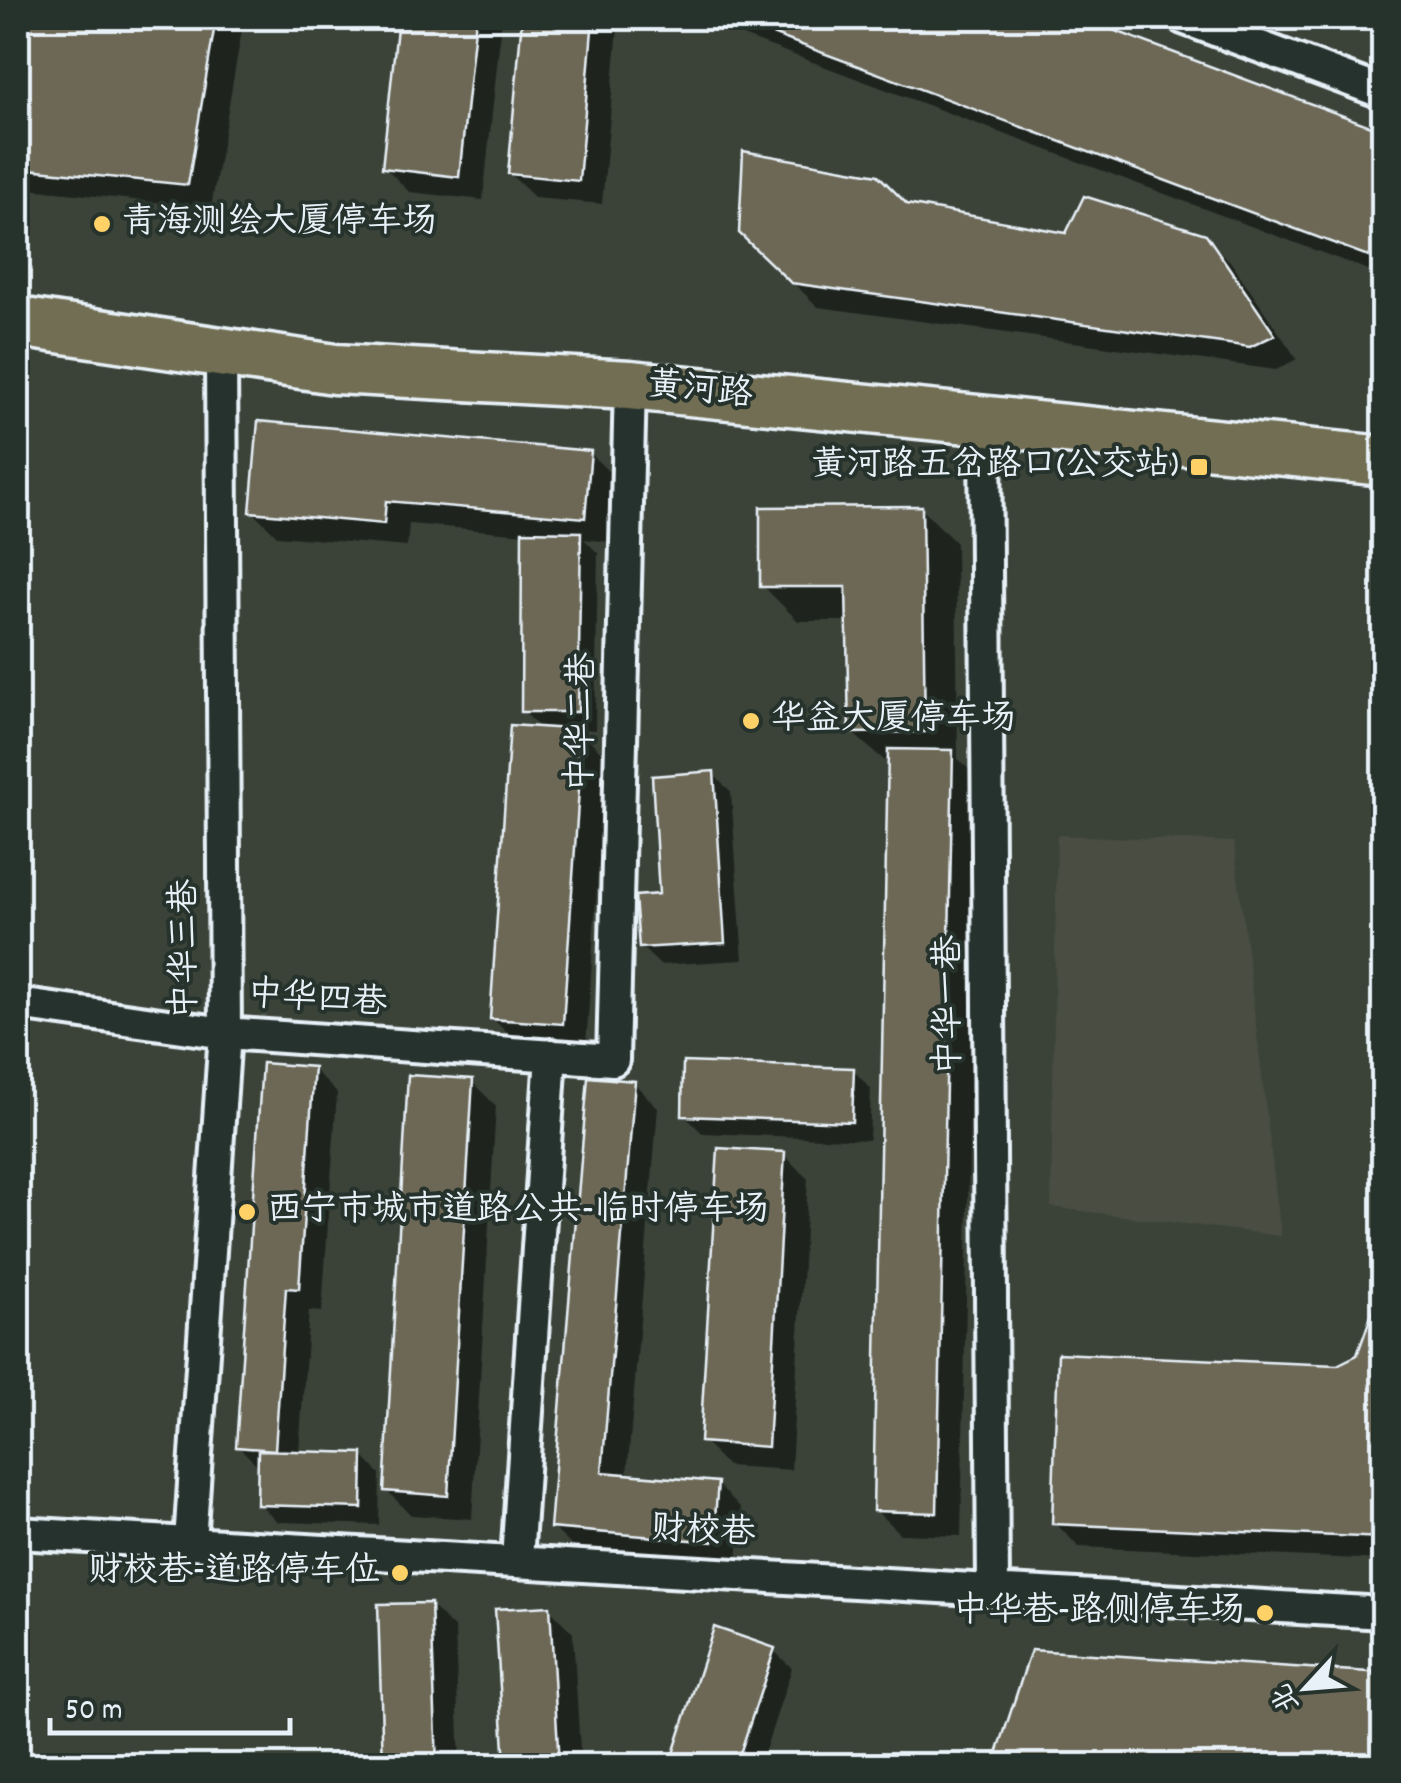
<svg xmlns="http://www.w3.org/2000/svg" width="1401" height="1783" viewBox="0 0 1401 1783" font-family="Dekko,'LXGW WenKai TC',sans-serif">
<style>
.built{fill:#4a4e42}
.shadow{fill:#0007}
.building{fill:#6d6856;stroke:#e8f1f8;stroke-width:2.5}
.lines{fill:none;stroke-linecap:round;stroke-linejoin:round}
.minor-casing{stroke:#e8f1f8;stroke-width:38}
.primary-casing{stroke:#e8f1f8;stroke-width:55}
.minor{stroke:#26332d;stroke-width:30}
.primary{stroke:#726e52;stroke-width:48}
.poi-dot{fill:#ffd166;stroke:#26332d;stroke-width:4}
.labels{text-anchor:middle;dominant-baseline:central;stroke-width:8;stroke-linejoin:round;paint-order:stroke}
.poi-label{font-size:35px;fill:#e8f1f8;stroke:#26332d;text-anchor:start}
.street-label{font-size:35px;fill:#e8f1f8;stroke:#26332d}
</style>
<rect width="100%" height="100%" fill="#3b4339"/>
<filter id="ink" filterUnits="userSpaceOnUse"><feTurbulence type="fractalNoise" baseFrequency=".01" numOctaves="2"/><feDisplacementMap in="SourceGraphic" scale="20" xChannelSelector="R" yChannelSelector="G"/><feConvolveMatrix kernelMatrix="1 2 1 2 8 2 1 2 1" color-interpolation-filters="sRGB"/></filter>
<g filter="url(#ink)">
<!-- built -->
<path class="built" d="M 1057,835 L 1234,842 L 1281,1236 L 1051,1207 Z"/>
<!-- shadow -->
<path class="shadow" d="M 22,18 L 244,18 L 211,208 L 18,188 L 18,33 Z
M 401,18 L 502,18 L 483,200 L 409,192 L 385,167 Z
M 524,18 L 619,18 L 602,204 L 535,198 L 510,174 Z
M 722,18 L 1074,18 L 1384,134 L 1384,276 L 740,35 Z
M 906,207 L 1068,235 L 1204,236 L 1230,261 L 1297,359 L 1276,370 L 818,307 L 741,232 Z
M 590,453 L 614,477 L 609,542 L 584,539 L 598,553 L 595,730 L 579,729 L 606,757 L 586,1047 L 516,1042 L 492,1018 L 542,730 L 523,711 L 525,534 L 409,524 L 407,547 L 277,536 L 252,511 Z
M 921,508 L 956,543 L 958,759 L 977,777 L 961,1536 L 900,1534 L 875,1510 L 891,766 L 851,732 L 849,621 L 798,621 L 763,586 Z
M 713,774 L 731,792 L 743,960 L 660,965 L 641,947 Z
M 313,1069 L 337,1093 L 322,1312 L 309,1311 L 299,1453 L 362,1455 L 380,1474 L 379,1525 L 278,1522 L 259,1504 L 260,1468 L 238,1446 Z
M 853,1070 L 871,1089 L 869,1140 L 702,1133 L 684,1115 Z
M 472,1082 L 496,1106 L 472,1519 L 411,1515 L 386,1490 Z
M 634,1083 L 658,1108 L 627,1476 L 717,1484 L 741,1508 L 737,1565 L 577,1551 L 552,1527 Z
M 784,1155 L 808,1179 L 791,1470 L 727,1466 L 703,1441 Z
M 1384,1287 L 1384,1560 L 1079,1547 L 1055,1523 L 1359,1357 Z
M 430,1605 L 455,1629 L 460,1766 L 386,1766 Z
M 549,1609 L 573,1633 L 581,1766 L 507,1766 Z
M 773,1650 L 792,1668 L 760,1766 L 671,1766 Z
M 1384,1675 L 1384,1766 L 996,1766 Z"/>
<!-- building -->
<path class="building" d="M 20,18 L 216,18 L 188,185 L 18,168 Z
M 398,18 L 476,18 L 459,177 L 382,168 Z
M 522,18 L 593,18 L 579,181 L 508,174 Z
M 729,18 L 1081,18 L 1384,131 L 1384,262 Z
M 743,151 L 878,175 L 907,204 L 1066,233 L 1084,196 L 1206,234 L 1275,335 L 1250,347 L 791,283 L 739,233 Z
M 258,421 L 591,451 L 585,518 L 386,501 L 384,524 L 250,512 Z
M 922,506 L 925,732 L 849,733 L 846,587 L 760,587 L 760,507 Z
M 522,531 L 581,532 L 578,712 L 521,712 Z
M 510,725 L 583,730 L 563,1024 L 490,1019 Z
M 888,749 L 953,750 L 937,1513 L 873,1511 Z
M 714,771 L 725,943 L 639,948 L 635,896 L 659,894 L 652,776 Z
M 683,1062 L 854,1068 L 852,1122 L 682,1116 Z
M 262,1063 L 314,1067 L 299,1289 L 286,1288 L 275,1450 L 236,1447 Z
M 408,1075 L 473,1079 L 448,1496 L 384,1491 Z
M 588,1077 L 635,1081 L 602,1472 L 718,1482 L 713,1542 L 550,1528 Z
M 718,1148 L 785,1152 L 768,1447 L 700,1442 Z
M 1384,1280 L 1384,1538 L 1052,1524 L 1058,1353 L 1337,1365 L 1357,1355 Z
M 258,1450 L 363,1453 L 362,1508 L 257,1505 Z
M 431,1603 L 437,1766 L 383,1766 L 378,1604 Z
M 550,1606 L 559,1766 L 505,1766 L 495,1609 Z
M 714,1627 L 775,1648 L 736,1766 L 669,1766 Z
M 1031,1650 L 1384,1673 L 1384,1743 L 1376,1766 L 993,1766 Z"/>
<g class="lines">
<!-- minor casing -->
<g class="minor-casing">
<path id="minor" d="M 1183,18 L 1384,93
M 985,422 L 993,1588
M 18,1004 L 225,1033 L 613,1060 L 630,385
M 18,1533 L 1384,1613
M 190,1542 L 225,1033 L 221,355
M 517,1560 L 551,1055"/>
</g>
<!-- primary casing -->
<g class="primary-casing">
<path id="primary" d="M 18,322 L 335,369 L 630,385 L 1384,461"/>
</g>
<!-- minor -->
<use href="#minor" class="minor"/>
<!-- primary -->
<use href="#primary" class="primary"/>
</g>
</g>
<!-- markers -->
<g class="poi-dot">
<circle cx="102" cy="224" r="10"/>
<rect x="1189" y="457" width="20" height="20" rx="5"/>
<circle cx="751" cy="721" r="10"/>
<circle cx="247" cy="1212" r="10"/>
<circle cx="400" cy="1573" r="10"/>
<circle cx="1265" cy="1613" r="10"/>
</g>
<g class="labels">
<!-- poi labels -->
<g class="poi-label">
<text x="122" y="224">青海测绘大厦停车场</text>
<text x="1179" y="467" text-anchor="end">黄河路五岔路口(公交站)</text>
<text x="771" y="721">华益大厦停车场</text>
<text x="267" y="1212">西宁市城市道路公共-临时停车场</text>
<text x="380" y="1573" text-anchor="end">财校巷-道路停车位</text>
<text x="1245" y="1613" text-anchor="end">中华巷-路侧停车场</text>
</g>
<!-- street labels -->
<g class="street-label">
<text transform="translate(700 392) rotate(6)">黄河路</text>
<text transform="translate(584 722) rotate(-89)">中华二巷</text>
<text transform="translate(187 949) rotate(-90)">中华三巷</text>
<text transform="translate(317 1001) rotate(4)">中华四巷</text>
<text transform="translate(951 1005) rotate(-90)">中华一巷</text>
<text transform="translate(703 1533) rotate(3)">财校巷</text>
</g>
</g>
<!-- margin -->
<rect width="1401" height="1783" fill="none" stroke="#26332d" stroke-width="60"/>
<rect x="30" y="30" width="1341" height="1723" fill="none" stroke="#e8f1f8" stroke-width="4" filter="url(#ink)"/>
<!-- north arrow -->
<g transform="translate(1306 1688) rotate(244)" stroke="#26332d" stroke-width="8" paint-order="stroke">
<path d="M0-8L18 38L0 25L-18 38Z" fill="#e8f1f8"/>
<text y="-15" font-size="28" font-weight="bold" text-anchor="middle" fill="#e8f1f8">北</text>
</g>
<!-- scale -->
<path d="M50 1718v15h240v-15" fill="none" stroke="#e8f1f8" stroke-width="5"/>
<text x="65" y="1718" font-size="30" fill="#e8f1f8" stroke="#26332d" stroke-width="8" paint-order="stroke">50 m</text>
</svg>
